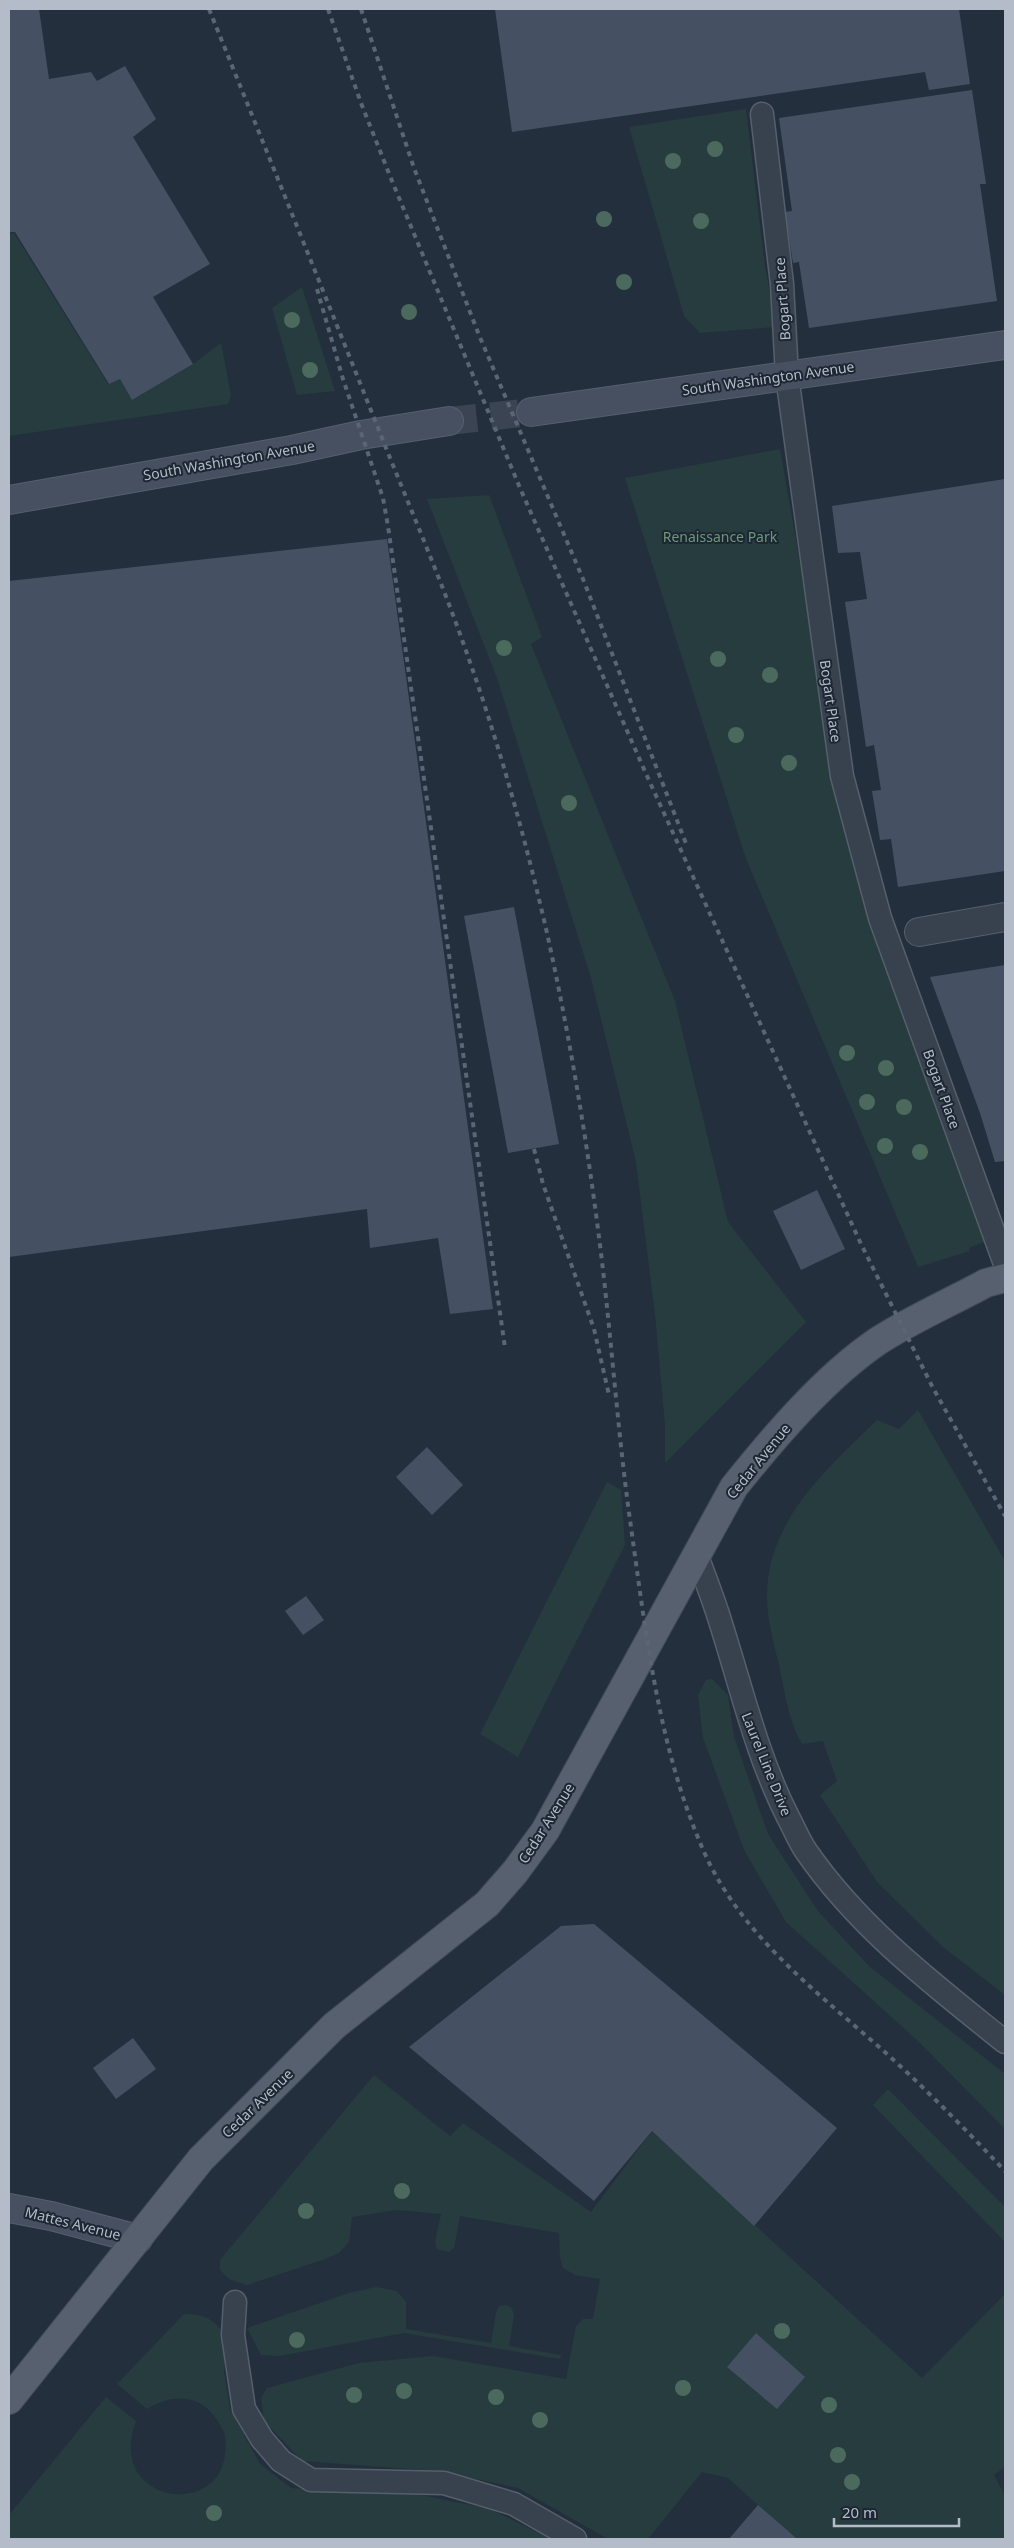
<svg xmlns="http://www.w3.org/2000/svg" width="1014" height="2548" viewBox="0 0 1014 2548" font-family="'Noto Sans',sans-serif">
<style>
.green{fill:#263c3f}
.building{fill:#455162}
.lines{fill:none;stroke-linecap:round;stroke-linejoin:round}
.secondary-tunnel{stroke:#3a4453;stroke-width:28;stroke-dasharray:28 14;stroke-linecap:butt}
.lane-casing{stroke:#565f6c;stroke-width:25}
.street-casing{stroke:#565f6c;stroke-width:30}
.secondary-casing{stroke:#565f6c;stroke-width:30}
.primary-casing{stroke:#414a57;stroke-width:30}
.lane{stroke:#38414e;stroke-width:22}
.street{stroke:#38414e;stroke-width:28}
.secondary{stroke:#465061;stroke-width:28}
.primary{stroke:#56606e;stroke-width:28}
.rail{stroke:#5a6575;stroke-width:4;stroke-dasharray:5 5;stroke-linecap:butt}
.tree{fill:#4b6a5d}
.labels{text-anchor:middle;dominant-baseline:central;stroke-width:4;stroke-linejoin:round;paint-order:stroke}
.street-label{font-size:14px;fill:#b4bcc9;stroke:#1d2633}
.park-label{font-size:14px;fill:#6b9a76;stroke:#1d2633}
</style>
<rect width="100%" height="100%" fill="#242f3e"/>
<!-- green -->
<path class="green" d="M 746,109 L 765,266 L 776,327 L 700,333 L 684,316 L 629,127 Z
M 14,233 L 108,384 L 120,379 L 132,400 L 193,364 L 221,343 L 231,395 L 228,404 L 9,436 L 9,234 Z
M 302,287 L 335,391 L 297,395 L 272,308 Z
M 780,449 L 816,654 L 863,891 L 987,1241 L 969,1248 L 970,1251 L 918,1267 L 745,856 L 625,478 Z
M 489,495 L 542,637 L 531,644 L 675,1001 L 728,1222 L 806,1322 L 665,1463 L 665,1425 L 655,1314 L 636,1162 L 591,978 L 497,678 L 427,499 Z
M 918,1410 L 1005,1561 L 1005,1995 L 943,1947 L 877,1882 L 820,1795 L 837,1781 L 823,1741 L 802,1744 C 788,1720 785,1692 779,1665 C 774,1644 767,1619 767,1598 C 766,1521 827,1469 877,1420 L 899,1429 Z
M 607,1482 L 621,1490 L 625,1545 L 518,1757 L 480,1734 Z
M 712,1679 L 728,1695 L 734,1737 L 768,1834 L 818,1911 L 869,1966 L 1005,2074 L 1005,2129 L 917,2040 L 786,1922 L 745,1852 L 703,1738 L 698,1695 L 706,1680 Z
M 374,2075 L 450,2136 L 463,2123 L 591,2212 L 652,2131 L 922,2378 L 1005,2294 L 1005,2467 L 994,2475 L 1005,2495 L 1005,2539 L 729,2539 L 758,2505 L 728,2478 L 702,2472 L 648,2539 L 608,2539 L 518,2488 L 438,2471 L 302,2461 L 264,2421 L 261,2398 L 267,2388 L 359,2363 L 433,2356 L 566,2379 L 576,2326 L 583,2319 L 593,2319 L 600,2279 L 575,2275 L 563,2268 L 560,2257 L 559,2233 L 460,2216 L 454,2248 L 449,2252 L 437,2249 L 435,2242 L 441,2214 L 397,2210 L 352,2217 L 349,2242 L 339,2253 L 325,2259 L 247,2285 L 229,2279 L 220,2270 L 220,2260 Z
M 888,2089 L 1005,2207 L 1005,2242 L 873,2105 Z
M 376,2287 L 397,2291 L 406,2302 L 406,2329 L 491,2343 L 496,2313 L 499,2306 L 506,2305 L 512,2308 L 514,2316 L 509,2346 L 561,2355 L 560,2359 L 404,2333 L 279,2356 L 261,2355 L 247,2328 L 349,2293 Z
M 184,2314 C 208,2314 215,2321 228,2339 L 224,2370 L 230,2409 L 260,2464 L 291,2488 L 339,2492 L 401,2491 L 490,2509 L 551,2539 L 9,2539 L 9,2515 L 106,2397 L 136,2421 C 106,2499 211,2519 224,2460 C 226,2451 227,2439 223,2430 C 216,2417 206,2403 191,2400 C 174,2396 161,2401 147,2409 L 117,2384 Z"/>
<!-- building -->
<path class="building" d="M 9,9 L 39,9 L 49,79 L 91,72 L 97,81 L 125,66 L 156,119 L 133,137 L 210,264 L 153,297 L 193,364 L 132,400 L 120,379 L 109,384 L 15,232 L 9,232 Z
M 495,9 L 959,9 L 970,84 L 929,90 L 925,72 L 512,132 Z
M 972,90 L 986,184 L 980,184 L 997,301 L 809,328 L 799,262 L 793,263 L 785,212 L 792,211 L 779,118 Z
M 1005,479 L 1005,871 L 898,887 L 891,839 L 880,840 L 872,791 L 881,790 L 874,745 L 866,747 L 845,602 L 867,599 L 860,552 L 838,553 L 832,506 Z
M 387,539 L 493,1309 L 450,1314 L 438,1238 L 370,1248 L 367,1209 L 9,1257 L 9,581 Z
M 514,907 L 559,1144 L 508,1153 L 464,916 Z
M 1005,965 L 1005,1161 L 995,1162 L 980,1113 L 930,977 Z
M 817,1190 L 845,1249 L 801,1270 L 773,1211 Z
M 427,1447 L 463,1485 L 432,1515 L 396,1477 Z
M 306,1596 L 324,1620 L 303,1635 L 285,1611 Z
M 594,1924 L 837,2128 L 754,2226 L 652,2131 L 594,2201 L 409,2047 L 561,1926 Z
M 133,2038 L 156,2069 L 116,2099 L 93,2068 Z
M 756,2333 L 805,2377 L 777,2409 L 727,2367 Z
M 758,2505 L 787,2530 L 797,2539 L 729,2539 Z"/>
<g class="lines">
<!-- secondary-tunnel -->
<path class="secondary-tunnel" d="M 449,421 L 531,412"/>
<!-- lane casing -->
<g class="lane-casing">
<path id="lane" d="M 762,114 L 782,284 L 787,376 L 842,776 L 880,918 L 1005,1264
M 696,1553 C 704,1576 714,1600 721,1624 C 742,1690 757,1756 788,1817 C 794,1828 799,1841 806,1851 C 859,1928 933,1984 1005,2042
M 235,2302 L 233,2335 L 244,2409 L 262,2439 L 281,2461 L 311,2480 L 444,2483 L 514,2504 L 575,2539"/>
</g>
<!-- street casing -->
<g class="street-casing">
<path id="street" d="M 919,932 L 1005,917"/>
</g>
<!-- secondary casing -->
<g class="secondary-casing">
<path id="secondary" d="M 531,412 L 1005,345
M 9,500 L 292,450 L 361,435 L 449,421
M 9,2208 L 51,2216 L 138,2239"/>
</g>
<!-- primary casing -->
<g class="primary-casing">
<path id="primary" d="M 9,2400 L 201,2159 L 334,2026 L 487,1904 L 515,1872 L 545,1831 L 734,1487 C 774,1437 825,1377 878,1341 C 912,1319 951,1302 986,1283 L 1005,1278"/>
</g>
<!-- lane -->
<use href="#lane" class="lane"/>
<!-- street -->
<use href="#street" class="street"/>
<!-- secondary -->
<use href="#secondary" class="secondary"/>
<!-- primary -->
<use href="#primary" class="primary"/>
<!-- rail -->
<path class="rail" d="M 209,9 C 267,152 325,295 382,438 C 410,508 440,577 465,648 C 498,740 525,837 547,933 C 569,1033 586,1135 599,1237 C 611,1331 617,1426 630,1520 C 646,1633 658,1749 705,1854 C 743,1938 821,1995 887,2054 C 928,2091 967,2131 1005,2171
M 328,9 L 361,103 L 392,181 L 520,488 L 647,776 L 861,1244 L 933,1388 L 1005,1516
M 361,9 L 414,168 L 479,335 L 583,579 L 687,846
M 317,289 L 343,379 L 383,498 L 388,526 L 505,1348
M 534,1149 L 543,1184 L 594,1329 L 609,1395"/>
</g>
<!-- trees -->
<g class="tree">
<circle cx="715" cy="149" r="8"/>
<circle cx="673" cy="161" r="8"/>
<circle cx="604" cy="219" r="8"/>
<circle cx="701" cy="221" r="8"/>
<circle cx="624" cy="282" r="8"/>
<circle cx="409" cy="312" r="8"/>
<circle cx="292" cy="320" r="8"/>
<circle cx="310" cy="370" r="8"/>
<circle cx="504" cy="648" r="8"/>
<circle cx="718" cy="659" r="8"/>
<circle cx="770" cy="675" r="8"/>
<circle cx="736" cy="735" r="8"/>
<circle cx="789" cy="763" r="8"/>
<circle cx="569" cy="803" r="8"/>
<circle cx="847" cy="1053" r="8"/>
<circle cx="886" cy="1068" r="8"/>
<circle cx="867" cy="1102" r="8"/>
<circle cx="904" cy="1107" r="8"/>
<circle cx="885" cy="1146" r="8"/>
<circle cx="920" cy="1152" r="8"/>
<circle cx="402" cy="2191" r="8"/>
<circle cx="306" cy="2211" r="8"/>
<circle cx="782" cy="2331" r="8"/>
<circle cx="297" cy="2340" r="8"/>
<circle cx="683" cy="2388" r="8"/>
<circle cx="404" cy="2391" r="8"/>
<circle cx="354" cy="2395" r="8"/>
<circle cx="496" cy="2397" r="8"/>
<circle cx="829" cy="2405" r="8"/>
<circle cx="540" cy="2420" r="8"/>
<circle cx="838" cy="2455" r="8"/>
<circle cx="852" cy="2482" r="8"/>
<circle cx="214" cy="2513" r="8"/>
</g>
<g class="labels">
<!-- street labels -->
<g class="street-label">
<text transform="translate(782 299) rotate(-94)">Bogart Place</text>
<text transform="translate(768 378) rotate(-8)">South Washington Avenue</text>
<text transform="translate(229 460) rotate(-10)">South Washington Avenue</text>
<text transform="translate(831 701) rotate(82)">Bogart Place</text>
<text transform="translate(942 1089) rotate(70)">Bogart Place</text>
<text transform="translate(758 1461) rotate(-51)">Cedar Avenue</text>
<text transform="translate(767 1764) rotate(68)">Laurel Line Drive</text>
<text transform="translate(546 1823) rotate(-58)">Cedar Avenue</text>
<text transform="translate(257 2103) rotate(-44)">Cedar Avenue</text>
<text transform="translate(73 2223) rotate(14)">Mattes Avenue</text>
</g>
<!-- park labels -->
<g class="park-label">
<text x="720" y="536">Renaissance Park</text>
</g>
</g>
<!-- border -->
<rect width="1014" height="2548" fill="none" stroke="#b4bcc9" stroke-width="20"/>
<!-- scale -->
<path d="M834 2518v8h125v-8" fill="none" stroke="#b4bcc9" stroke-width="2.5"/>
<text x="842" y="2518" font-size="15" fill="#b4bcc9" stroke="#1d2633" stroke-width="4" paint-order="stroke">20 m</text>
</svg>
